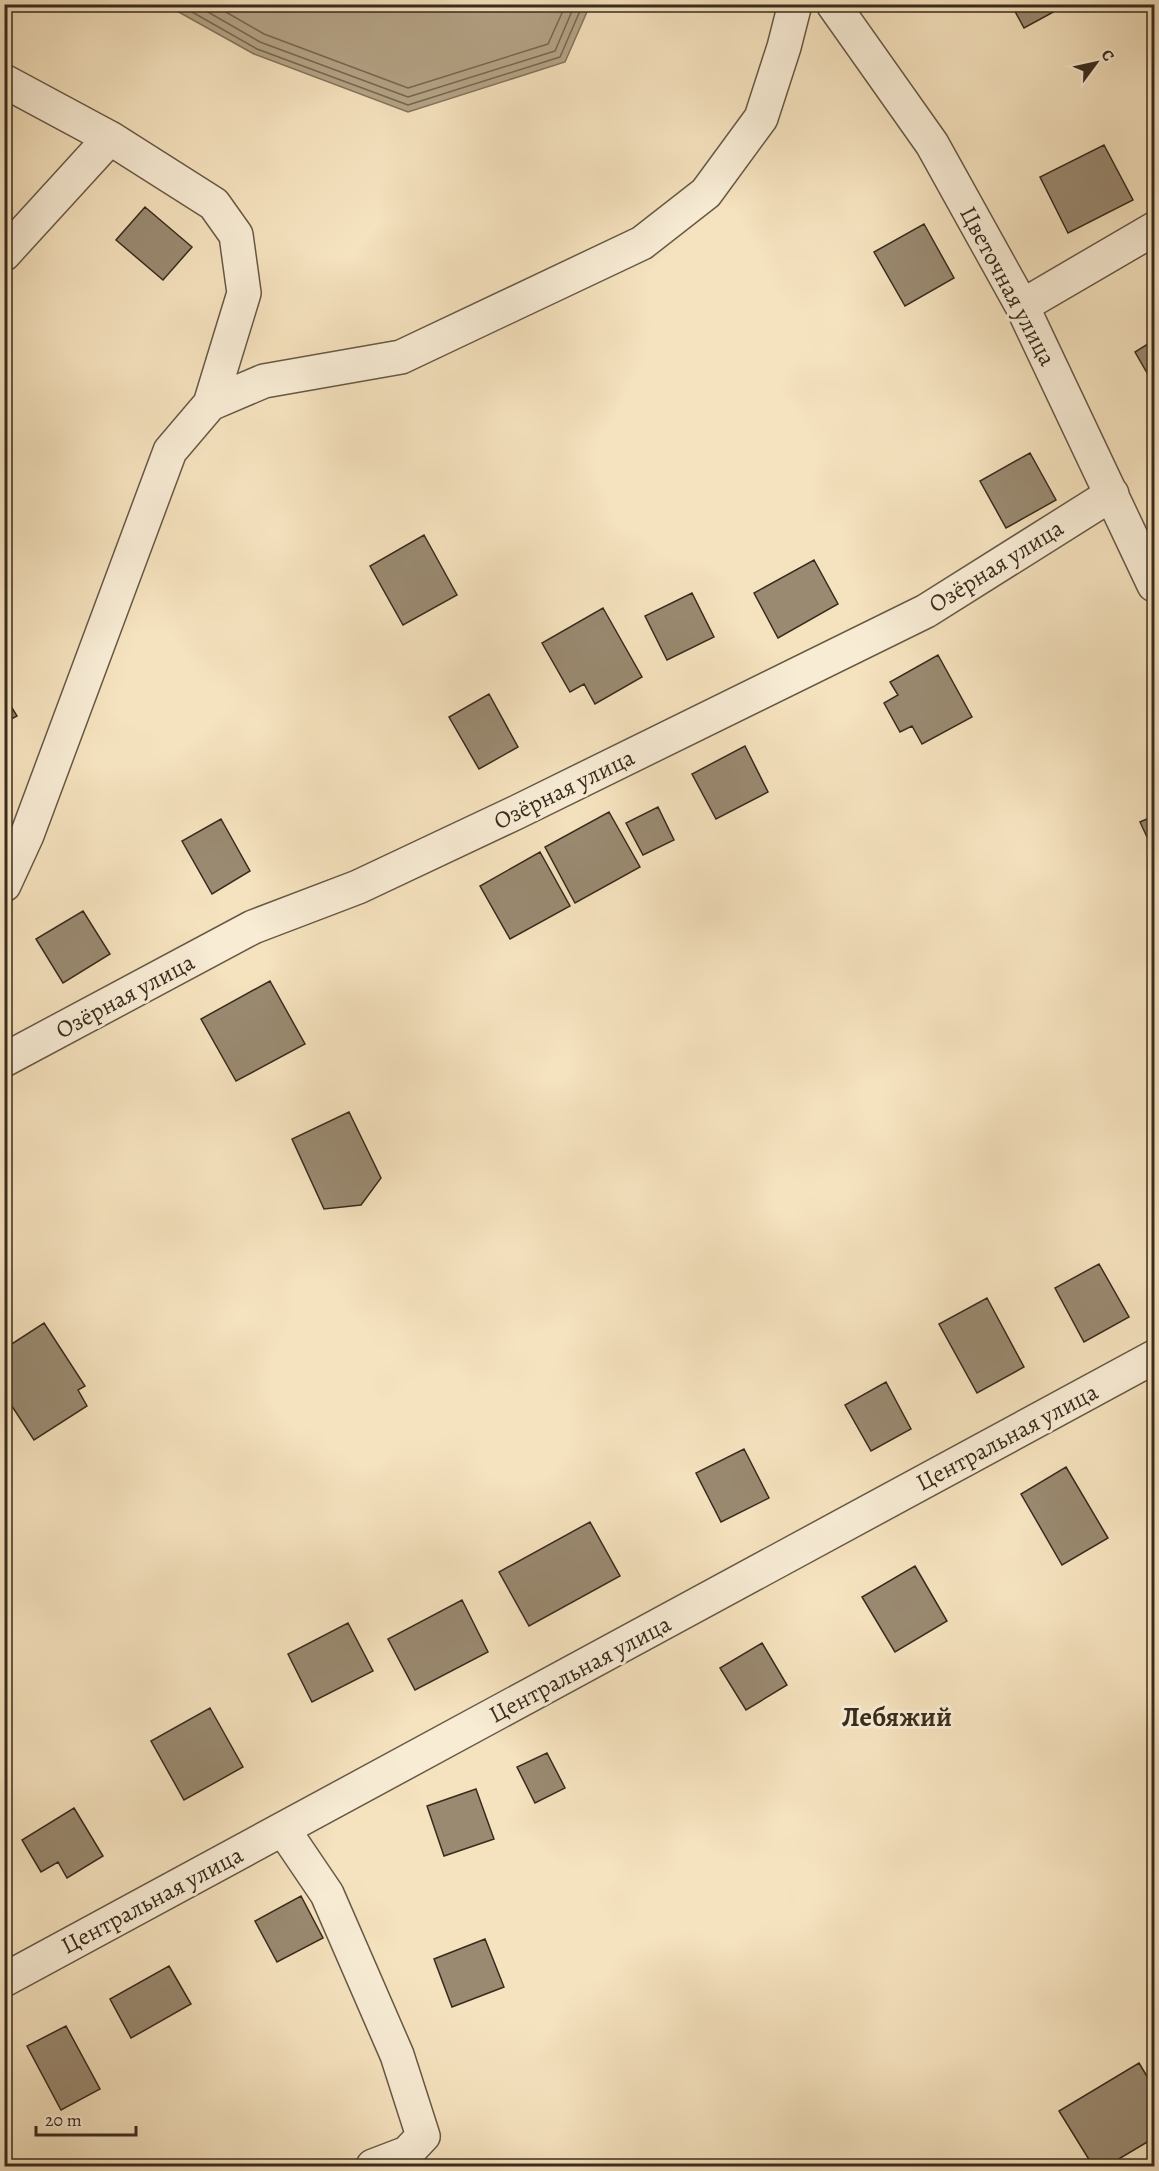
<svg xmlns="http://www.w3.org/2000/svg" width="1159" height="2171" viewBox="0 0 1159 2171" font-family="Alegreya,serif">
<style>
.water{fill:#b5a487;stroke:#83745d;stroke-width:1.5}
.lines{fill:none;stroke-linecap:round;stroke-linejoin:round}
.shore{stroke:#766852;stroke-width:1.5}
.building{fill:#9a8a71;stroke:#382b1d;stroke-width:1.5}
.minor-casing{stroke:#675945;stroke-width:36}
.minor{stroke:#f8ecd5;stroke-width:33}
.labels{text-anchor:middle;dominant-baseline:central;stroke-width:6;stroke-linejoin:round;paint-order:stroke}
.street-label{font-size:24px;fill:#382b1d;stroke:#f8ecd5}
.quarter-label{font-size:27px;font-weight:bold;fill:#382b1d;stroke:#f8ecd5}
</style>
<rect width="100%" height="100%" fill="#f5e2be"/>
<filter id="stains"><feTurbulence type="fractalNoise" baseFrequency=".00333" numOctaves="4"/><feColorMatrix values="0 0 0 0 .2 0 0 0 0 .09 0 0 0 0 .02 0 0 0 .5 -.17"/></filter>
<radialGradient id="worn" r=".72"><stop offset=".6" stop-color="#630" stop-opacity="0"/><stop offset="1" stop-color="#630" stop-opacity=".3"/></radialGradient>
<!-- water -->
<path class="water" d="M 166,5 L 590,5 L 565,62 L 408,112 L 254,54 Z"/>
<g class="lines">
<!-- shore -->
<path class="shore" d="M 178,4 L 257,49 L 408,105 L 560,57 L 583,4
M 194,4 L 260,42 L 408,97 L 555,51 L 575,4
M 212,4 L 264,34 L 408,88 L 548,44 L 566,4"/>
</g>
<!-- building -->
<path class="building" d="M 1011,4 L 1068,4 L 1024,28 Z
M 1104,145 L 1133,200 L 1068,233 L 1040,177 Z
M 145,207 L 192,247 L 163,280 L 116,240 Z
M 924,224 L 954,278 L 905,306 L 874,252 Z
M 1154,340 L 1154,385 L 1135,352 Z
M 1030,453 L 1056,500 L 1006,528 L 980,481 Z
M 424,535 L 457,595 L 403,625 L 370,566 Z
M 814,560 L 838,604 L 778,638 L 754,593 Z
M 692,593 L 714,637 L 667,660 L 645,616 Z
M 603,608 L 642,677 L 595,704 L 584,684 L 570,692 L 542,643 Z
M 938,655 L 972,717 L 922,744 L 912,726 L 900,732 L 884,703 L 898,695 L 890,682 Z
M 489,694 L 518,747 L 479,769 L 449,717 Z
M 4,695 L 17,716 L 4,723 Z
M 745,746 L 768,792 L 716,819 L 692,774 Z
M 658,807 L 674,840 L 643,855 L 626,823 Z
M 609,812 L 640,867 L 575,903 L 545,847 Z
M 1154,816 L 1154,852 L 1140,822 Z
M 221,819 L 250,871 L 212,894 L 182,841 Z
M 540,852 L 570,906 L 510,939 L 480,886 Z
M 83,911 L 110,954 L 63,983 L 36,939 Z
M 270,981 L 305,1044 L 236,1081 L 201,1019 Z
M 349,1112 L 381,1178 L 361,1205 L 324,1209 L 292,1139 Z
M 1099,1264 L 1129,1317 L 1084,1342 L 1055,1288 Z
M 987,1298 L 1024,1367 L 977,1393 L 939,1324 Z
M 44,1323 L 85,1386 L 78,1390 L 87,1406 L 34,1440 L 4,1394 L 4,1349 Z
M 886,1382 L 911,1429 L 871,1451 L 845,1405 Z
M 744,1449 L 769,1498 L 721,1522 L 696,1473 Z
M 1066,1467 L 1108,1538 L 1062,1565 L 1021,1494 Z
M 590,1522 L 620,1576 L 529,1626 L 499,1572 Z
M 915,1566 L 947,1621 L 895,1652 L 862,1597 Z
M 462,1600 L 488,1652 L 415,1690 L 388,1639 Z
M 348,1623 L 373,1671 L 312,1702 L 288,1654 Z
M 762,1643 L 787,1685 L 746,1710 L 720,1668 Z
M 210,1708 L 243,1767 L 184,1800 L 151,1741 Z
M 547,1753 L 565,1788 L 535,1803 L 517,1767 Z
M 476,1789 L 494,1839 L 444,1856 L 427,1806 Z
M 74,1808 L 103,1856 L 67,1878 L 58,1862 L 41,1872 L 22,1840 Z
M 301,1896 L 323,1938 L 277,1962 L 255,1921 Z
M 485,1939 L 504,1987 L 452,2007 L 434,1959 Z
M 169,1966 L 191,2004 L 131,2038 L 110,1999 Z
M 66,2026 L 100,2089 L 61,2110 L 27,2046 Z
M 1139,2063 L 1154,2088 L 1154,2138 L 1107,2166 L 1093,2166 L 1059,2111 Z"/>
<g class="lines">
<!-- minor casing -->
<g class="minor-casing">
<path id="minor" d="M 833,4 L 932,144 L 1022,306 L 1154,585
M 4,81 L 110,138 L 214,204 L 236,235 L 244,293 L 210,404
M 4,254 L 110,138
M 1022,306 L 1154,229
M 4,885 L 27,835 L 170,451 L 210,404 L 264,381 L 401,357 L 642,243 L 706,193 L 761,118 L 784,47 L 795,4
M 4,1060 L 253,927 L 358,887 L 515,813 L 926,611 L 1112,494
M 283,1829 L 327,1894 L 397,2055 L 423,2136 L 407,2153 L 373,2166
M 4,1980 L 1154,1357"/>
</g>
<!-- minor -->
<use href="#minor" class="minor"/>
</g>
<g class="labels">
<!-- street labels -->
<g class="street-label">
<text transform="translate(1008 286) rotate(62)">Цветочная улица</text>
<text transform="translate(996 566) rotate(-32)">Озёрная улица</text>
<text transform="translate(564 789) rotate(-26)">Озёрная улица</text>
<text transform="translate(125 996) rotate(-28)">Озёрная улица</text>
<text transform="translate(1007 1437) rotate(-28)">Центральная улица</text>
<text transform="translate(580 1669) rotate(-28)">Центральная улица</text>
<text transform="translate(152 1900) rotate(-28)">Центральная улица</text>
</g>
<!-- quarter labels -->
<g class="quarter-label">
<text x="897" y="1717">Лебяжий</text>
</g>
</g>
<!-- margin -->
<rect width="1159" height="2171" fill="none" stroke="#f5e2be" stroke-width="24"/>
<rect x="6" y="6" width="1147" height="2159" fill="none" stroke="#382b1d" stroke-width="3"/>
<rect x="12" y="12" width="1135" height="2147" fill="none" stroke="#382b1d" stroke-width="1.5"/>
<!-- north arrow -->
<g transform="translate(1096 63) rotate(57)" stroke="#f8ecd5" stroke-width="4.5" paint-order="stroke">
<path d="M0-4.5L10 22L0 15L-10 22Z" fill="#382b1d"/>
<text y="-9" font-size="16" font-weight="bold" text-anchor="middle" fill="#382b1d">С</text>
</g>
<!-- scale -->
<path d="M36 2126v9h100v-9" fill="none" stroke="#382b1d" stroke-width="3"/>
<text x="45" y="2126" font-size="18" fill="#382b1d" stroke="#f8ecd5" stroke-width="4.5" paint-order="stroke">20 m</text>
<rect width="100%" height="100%" filter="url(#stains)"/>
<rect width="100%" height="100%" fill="url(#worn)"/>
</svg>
